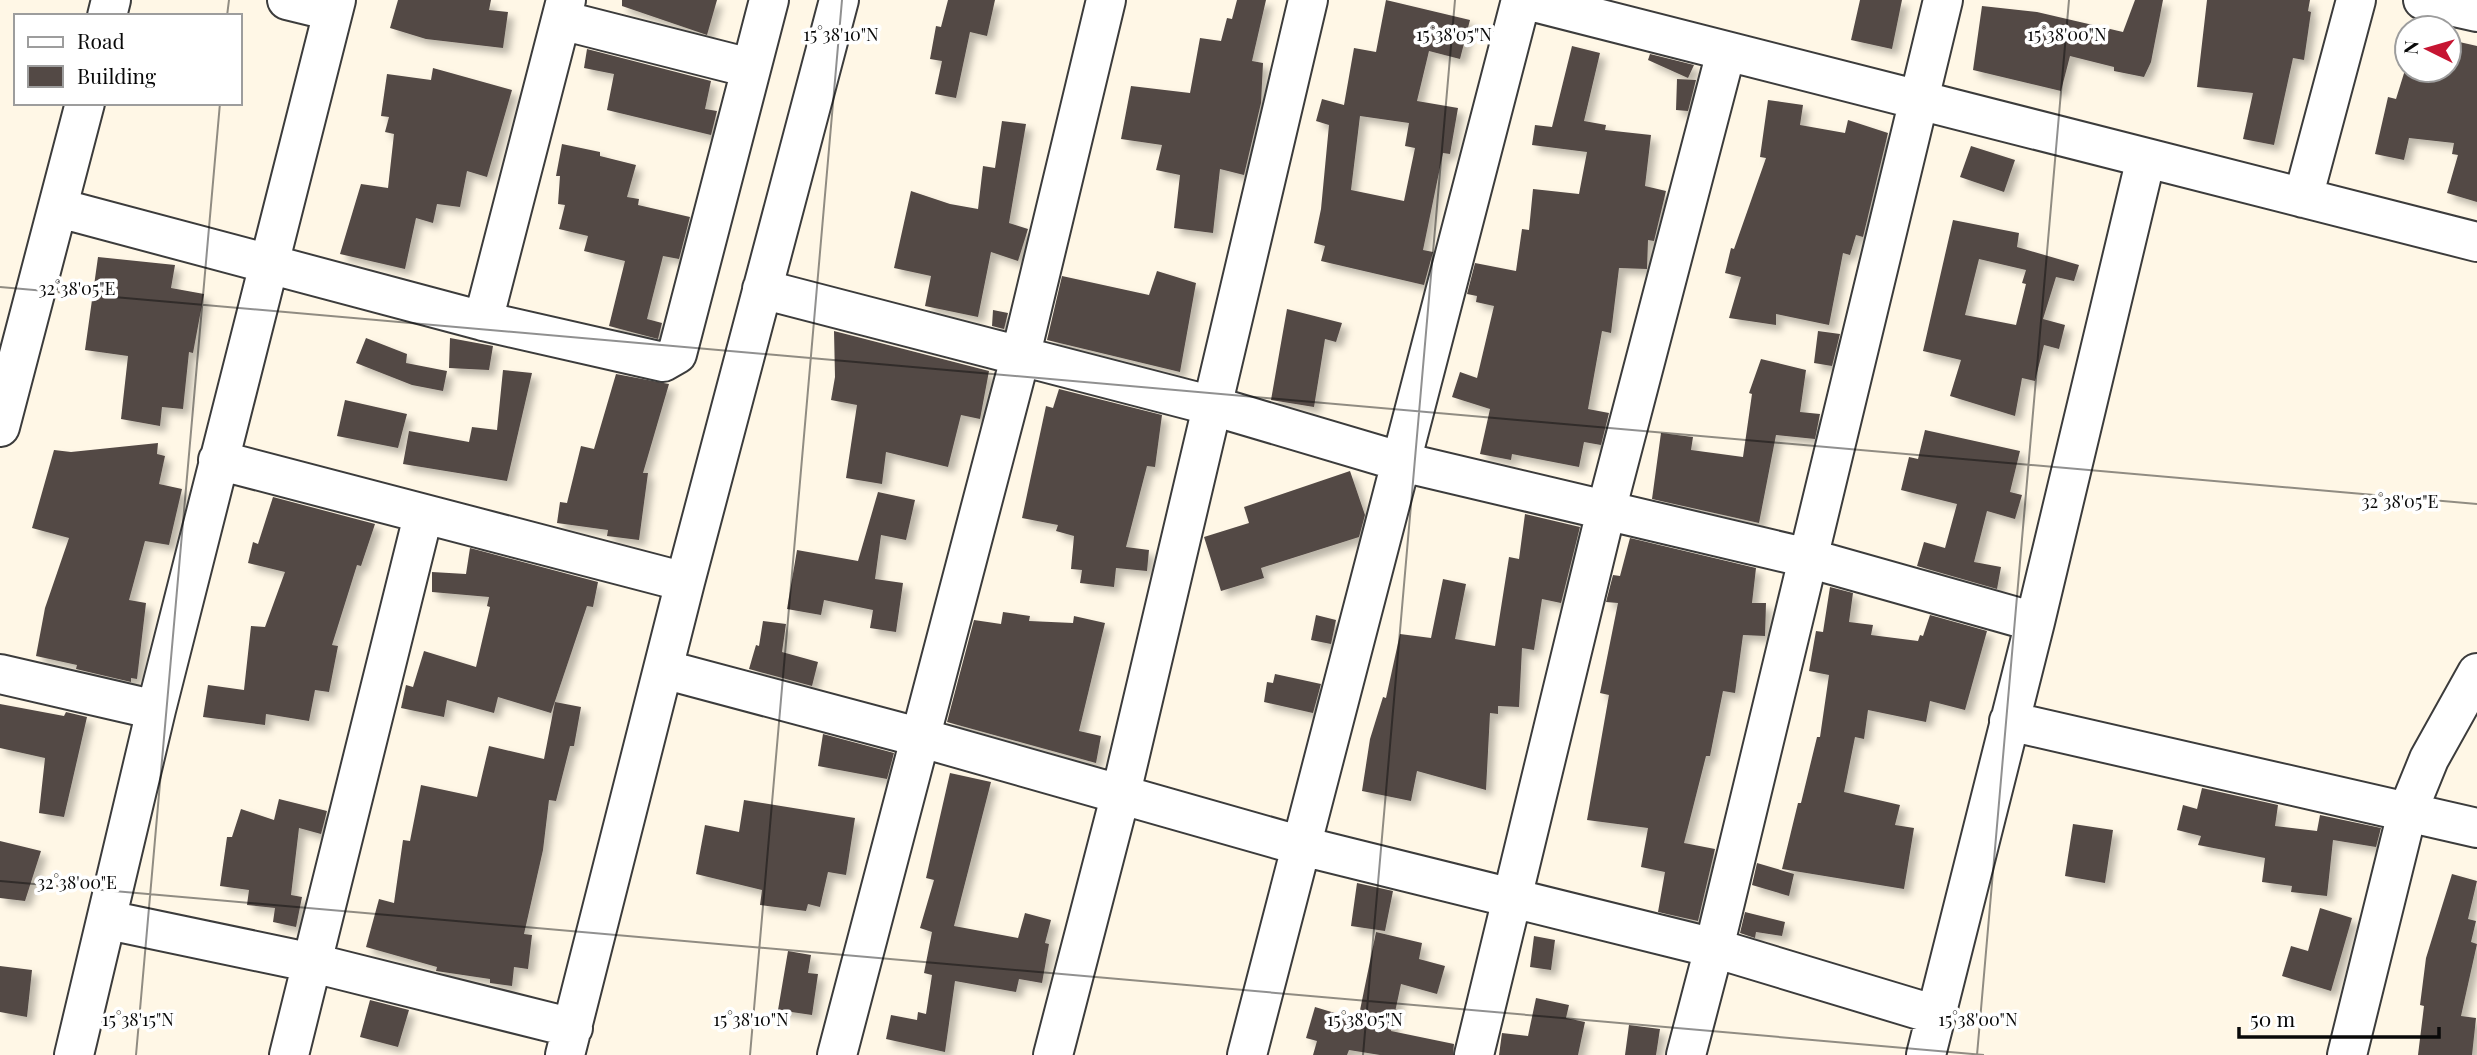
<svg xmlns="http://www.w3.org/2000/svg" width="2477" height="1055" viewBox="0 0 2477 1055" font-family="'Playfair Display',serif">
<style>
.building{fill:#534945;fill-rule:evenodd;filter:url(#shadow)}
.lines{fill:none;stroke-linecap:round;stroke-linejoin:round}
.minor-casing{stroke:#3c3c3c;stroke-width:42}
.minor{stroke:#fff;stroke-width:38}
.ticks{fill:none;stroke:#090909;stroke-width:2;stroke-opacity:0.45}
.ticks-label{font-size:18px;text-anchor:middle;fill:#090909;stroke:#fff;stroke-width:7;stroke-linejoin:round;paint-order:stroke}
</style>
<defs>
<filter id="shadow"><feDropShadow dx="6" dy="6" stdDeviation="3.5" flood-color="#0004"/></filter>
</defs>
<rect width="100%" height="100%" fill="#fff7e6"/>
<!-- building -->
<path class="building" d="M 398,0 L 491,0 L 489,10 L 508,12 L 503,48 L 426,39 L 390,28 Z
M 622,0 L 717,0 L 707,35 L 622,6 Z
M 948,0 L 995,0 L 987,36 L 970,32 L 956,98 L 935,94 L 942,61 L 930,59 L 936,26 L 941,27 Z
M 1237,0 L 1266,0 L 1252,61 L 1263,63 L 1261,103 L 1244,175 L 1220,169 L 1213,233 L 1174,228 L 1180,175 L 1156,170 L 1162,145 L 1121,139 L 1131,86 L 1190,93 L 1200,38 L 1221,41 L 1227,18 L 1232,19 Z
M 1386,0 L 1470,20 L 1460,59 L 1429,51 L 1417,101 L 1458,108 L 1450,154 L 1443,153 L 1423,250 L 1433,252 L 1424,285 L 1321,261 L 1325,246 L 1314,243 L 1321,209 L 1329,125 L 1316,121 L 1322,99 L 1344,105 L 1354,48 L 1376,52 ZM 1360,116 L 1409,123 L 1405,146 L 1415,148 L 1404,201 L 1351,190 Z
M 1860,0 L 1902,0 L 1892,49 L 1851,40 Z
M 2135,0 L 2163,0 L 2151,62 L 2144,77 L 2114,71 L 2114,67 L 2070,56 L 2061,91 L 1973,70 L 1982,6 L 2037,12 L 2123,32 Z
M 2207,0 L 2310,0 L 2308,11 L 2311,12 L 2304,60 L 2293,58 L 2274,145 L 2243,139 L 2253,93 L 2197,87 Z
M 2455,41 L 2477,46 L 2477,202 L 2447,193 L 2458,155 L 2452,154 L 2454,143 L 2409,138 L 2404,160 L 2375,154 L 2388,97 L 2396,99 L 2405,70 L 2449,70 Z
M 1572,46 L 1600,53 L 1584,121 L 1606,125 L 1605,130 L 1651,135 L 1645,186 L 1666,191 L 1654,241 L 1648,240 L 1647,269 L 1619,268 L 1611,333 L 1602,331 L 1588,409 L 1609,413 L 1601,445 L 1584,442 L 1579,467 L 1512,454 L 1511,460 L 1480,454 L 1490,409 L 1452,397 L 1460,372 L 1477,378 L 1494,306 L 1476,302 L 1477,296 L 1467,294 L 1475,263 L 1516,271 L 1522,229 L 1529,230 L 1533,189 L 1579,194 L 1587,152 L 1532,145 L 1535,125 L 1552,127 Z
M 587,49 L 711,81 L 705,109 L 717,111 L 711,135 L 607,110 L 614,74 L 584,68 Z
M 1650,54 L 1694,65 L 1688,78 L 1648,60 Z
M 433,68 L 512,90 L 487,177 L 467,171 L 460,207 L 437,204 L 433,223 L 416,218 L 405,269 L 340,254 L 361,184 L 388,188 L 394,134 L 385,132 L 389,117 L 381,116 L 387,74 L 431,80 Z
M 1677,79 L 1696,80 L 1688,111 L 1676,110 Z
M 1768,100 L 1803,105 L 1800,125 L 1845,133 L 1848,120 L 1888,133 L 1863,237 L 1856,235 L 1850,255 L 1843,253 L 1829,325 L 1776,314 L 1776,325 L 1729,318 L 1741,277 L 1725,273 L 1731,248 L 1734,249 L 1766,158 L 1760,157 Z
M 1002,121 L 1026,124 L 1009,223 L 1028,229 L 1018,261 L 991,252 L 978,317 L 925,306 L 931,276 L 894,268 L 911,191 L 950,204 L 978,209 L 983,166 L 995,168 Z
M 562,144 L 600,152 L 600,156 L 636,165 L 627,197 L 639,199 L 638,205 L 690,217 L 679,259 L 663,256 L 647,319 L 662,323 L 658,339 L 609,326 L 625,261 L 584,251 L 588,236 L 559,229 L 565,205 L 558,204 L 560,176 L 556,176 Z
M 1971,146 L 2015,160 L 2004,192 L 1960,177 Z
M 1953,220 L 2019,233 L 2017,247 L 2079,265 L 2074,281 L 2056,277 L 2043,319 L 2065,325 L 2059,349 L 2044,345 L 2035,381 L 2022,378 L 2015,416 L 1950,396 L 1961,360 L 1923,351 ZM 1979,259 L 2026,270 L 2022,283 L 2026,284 L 2016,325 L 1965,315 Z
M 98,257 L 175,265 L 171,288 L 204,294 L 193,353 L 189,352 L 183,409 L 162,407 L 160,426 L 121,419 L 128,356 L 85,350 Z
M 1157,271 L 1196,283 L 1180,372 L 1047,340 L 1062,276 L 1149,295 Z
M 1287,309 L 1342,323 L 1336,342 L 1325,339 L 1314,407 L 1271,400 Z
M 993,310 L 1008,313 L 1004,329 L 992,326 Z
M 834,331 L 989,371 L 980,419 L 961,415 L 948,467 L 886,452 L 882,484 L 846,478 L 857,405 L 831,400 L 835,377 Z
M 1818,331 L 1840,334 L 1832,366 L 1814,363 Z
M 366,338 L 407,354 L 406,363 L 447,371 L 443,391 L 412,385 L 356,363 Z
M 450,338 L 493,346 L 489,370 L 449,368 Z
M 1761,359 L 1806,370 L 1800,412 L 1820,414 L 1815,439 L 1776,435 L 1759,523 L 1652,499 L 1661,433 L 1693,437 L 1691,450 L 1743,457 L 1752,394 L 1749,393 Z
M 503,370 L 532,373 L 507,481 L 403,464 L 409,431 L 469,442 L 472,427 L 497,430 Z
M 616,374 L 669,384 L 643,473 L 648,473 L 639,540 L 607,536 L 608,530 L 557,523 L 560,502 L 567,503 L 581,446 L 594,449 Z
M 1059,389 L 1162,415 L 1155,467 L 1147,466 L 1126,547 L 1149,550 L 1147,571 L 1116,568 L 1114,587 L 1080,583 L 1082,570 L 1071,569 L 1074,536 L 1056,531 L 1058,525 L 1022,518 L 1046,406 L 1053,408 Z
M 345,400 L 407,414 L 398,448 L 337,436 Z
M 1925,430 L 2020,451 L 2010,492 L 2022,495 L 2015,519 L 1987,511 L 1974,562 L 2001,567 L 1997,589 L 1917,566 L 1924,542 L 1945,548 L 1957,504 L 1901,490 L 1909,457 L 1918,459 Z
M 158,443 L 157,454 L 165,456 L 159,484 L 182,489 L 169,545 L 145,541 L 129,600 L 146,603 L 137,679 L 131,678 L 131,682 L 76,669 L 77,665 L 36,656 L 45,608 L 69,538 L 32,528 L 54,450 L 71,452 Z
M 1350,471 L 1365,515 L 1359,537 L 1261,568 L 1264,578 L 1221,591 L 1204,537 L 1249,523 L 1244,507 Z
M 878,492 L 915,500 L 906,540 L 881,535 L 875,579 L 903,583 L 896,632 L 870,628 L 873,610 L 824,600 L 821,615 L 787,609 L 797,550 L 858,561 Z
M 273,497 L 375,524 L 361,566 L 357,565 L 332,645 L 338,646 L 329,692 L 315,690 L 309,721 L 266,714 L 265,725 L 203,717 L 208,685 L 244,690 L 251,626 L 265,627 L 285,572 L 248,563 L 253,542 L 258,544 Z
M 1525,514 L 1580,527 L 1561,603 L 1542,599 L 1534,650 L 1522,648 L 1519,707 L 1498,706 L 1498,714 L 1490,713 L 1486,790 L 1417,771 L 1411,801 L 1362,791 L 1370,739 L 1383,697 L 1386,698 L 1400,634 L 1431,638 L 1443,579 L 1466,584 L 1455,639 L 1495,646 L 1509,557 L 1519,559 Z
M 1630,538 L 1756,568 L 1752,603 L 1766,603 L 1765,636 L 1743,635 L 1735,693 L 1723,691 L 1710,756 L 1706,756 L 1684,843 L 1715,849 L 1698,921 L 1658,912 L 1665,872 L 1641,867 L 1648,828 L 1587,820 L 1609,695 L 1600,693 L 1618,603 L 1606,602 L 1613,575 L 1620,576 Z
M 470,548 L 598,582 L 593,607 L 587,606 L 551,713 L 498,697 L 494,713 L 447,700 L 444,717 L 401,708 L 406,685 L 413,687 L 424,651 L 476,667 L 490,607 L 487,606 L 489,597 L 432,592 L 432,572 L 466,574 Z
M 1830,587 L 1853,593 L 1849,622 L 1873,625 L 1871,635 L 1918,641 L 1920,635 L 1923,636 L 1930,615 L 1987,631 L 1965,710 L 1930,701 L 1926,722 L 1868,710 L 1864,739 L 1855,737 L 1844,792 L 1900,805 L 1895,825 L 1914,828 L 1904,889 L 1782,869 L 1798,803 L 1801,803 L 1817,737 L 1820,737 L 1829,675 L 1809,671 L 1816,631 L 1823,632 Z
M 1003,612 L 1030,616 L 1029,621 L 1073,623 L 1074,616 L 1105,623 L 1079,731 L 1101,736 L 1096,763 L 947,722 L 974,620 L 1001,624 Z
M 1316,615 L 1336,620 L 1331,644 L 1311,640 Z
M 763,621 L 786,624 L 782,652 L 818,662 L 812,686 L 749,669 L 756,645 L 759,646 Z
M 1275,674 L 1321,684 L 1313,713 L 1264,702 L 1267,682 L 1273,683 Z
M 555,702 L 581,707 L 574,746 L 570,746 L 556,801 L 549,800 L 543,850 L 524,934 L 532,935 L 528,969 L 514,967 L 512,986 L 490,983 L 490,979 L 436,971 L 437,967 L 366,947 L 379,899 L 394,903 L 403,840 L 410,841 L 421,785 L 477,797 L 489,746 L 544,759 Z
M 0,704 L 64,716 L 66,712 L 87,717 L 64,817 L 39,813 L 45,758 L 0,748 Z
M 823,734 L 894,753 L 887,779 L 818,766 Z
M 950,773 L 991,782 L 954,926 L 1018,938 L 1025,913 L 1051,920 L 1045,943 L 1049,944 L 1042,983 L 1019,979 L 1016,992 L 955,981 L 945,1052 L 886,1039 L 891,1015 L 917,1020 L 918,1012 L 926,1014 L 932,975 L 924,973 L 932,932 L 920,928 L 934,880 L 926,878 Z
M 2202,788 L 2278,805 L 2275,826 L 2317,831 L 2320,815 L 2381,828 L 2376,847 L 2333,840 L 2327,896 L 2291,892 L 2292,886 L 2262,882 L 2265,858 L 2198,845 L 2201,836 L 2177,830 L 2183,805 L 2197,809 Z
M 279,799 L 327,811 L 321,834 L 299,828 L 291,895 L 302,897 L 296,927 L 273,922 L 275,908 L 247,905 L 249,890 L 220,886 L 227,837 L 232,837 L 241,809 L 274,820 Z
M 744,800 L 855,818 L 846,875 L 828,872 L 820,907 L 808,904 L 806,911 L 760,905 L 762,890 L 696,874 L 705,825 L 739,832 Z
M 2073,824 L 2113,830 L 2105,883 L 2065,876 Z
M 0,841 L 41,851 L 25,901 L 0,898 Z
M 1757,863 L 1794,874 L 1789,896 L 1752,885 Z
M 2452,874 L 2477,881 L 2468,919 L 2476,921 L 2471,942 L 2477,944 L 2461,1016 L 2476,1018 L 2472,1055 L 2418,1055 L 2424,1006 L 2420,1005 L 2426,958 Z
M 1357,883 L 1393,891 L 1385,931 L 1351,926 Z
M 2320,908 L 2352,918 L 2331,991 L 2282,976 L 2291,946 L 2308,951 Z
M 1745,912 L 1785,922 L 1782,936 L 1756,932 L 1755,938 L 1740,933 Z
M 1376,932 L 1422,943 L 1419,959 L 1445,966 L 1437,994 L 1401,984 L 1391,1031 L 1454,1044 L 1453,1055 L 1380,1055 L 1349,1050 L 1347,1055 L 1313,1055 L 1317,1041 L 1306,1038 L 1315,1007 L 1358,1020 Z
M 1534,936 L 1555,940 L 1551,970 L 1530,967 Z
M 788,951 L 811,955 L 808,973 L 818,974 L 812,1015 L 778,1010 Z
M 0,966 L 32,970 L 27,1017 L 0,1012 Z
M 1536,998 L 1569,1005 L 1566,1018 L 1585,1022 L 1578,1055 L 1499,1055 L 1502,1033 L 1528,1036 Z
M 370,1000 L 409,1010 L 398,1047 L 360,1037 Z
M 1629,1025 L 1660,1029 L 1656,1055 L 1625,1055 Z"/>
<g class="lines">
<!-- minor casing -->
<g class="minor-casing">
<path id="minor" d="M 287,0 L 332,11
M 1526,0 L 2477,242
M 2423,0 L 2477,12
M 107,16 L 111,0
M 561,20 L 750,68
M 2303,198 L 2356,0
M 59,208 L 483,321 L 663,362 L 677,354 L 769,0
M 762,289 L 1213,406 L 1402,462 L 1808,558 L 2035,622
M 483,321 L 566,0
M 0,427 L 85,103
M 218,460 L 685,582
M 663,669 L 922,738 L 1302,846 L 1714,948 L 1936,1015
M 0,674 L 156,710
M 2009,721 L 2477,828
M 108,920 L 313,963 L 573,1028
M 74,1055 L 156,710 L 336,0
M 289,1055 L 423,516
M 565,1055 L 685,582 L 839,0
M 837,1055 L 1020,358 L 1106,0
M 1053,1055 L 1121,793 L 1308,0
M 1247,1055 L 1521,0
M 1474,1055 L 1606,511 L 1726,52
M 1686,1055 L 1714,948 L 1943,0
M 1926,1055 L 2035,622 L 2146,158
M 2347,1055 L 2407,813 L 2429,759 L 2477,673"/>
</g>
<!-- minor -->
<use href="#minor" class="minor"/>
</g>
<!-- ticks -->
<path class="ticks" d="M 227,16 L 229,0M 0,287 L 2477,504M 0,881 L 1984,1055M 136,1055 L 220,103M 750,1055 L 842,0M 1363,1055 L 1455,0M 1977,1055 L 2069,0"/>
<g class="ticks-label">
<text x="841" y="41">15°38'10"N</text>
<text x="1454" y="41">15°38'05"N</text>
<text x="2067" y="41">15°38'00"N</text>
<text x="77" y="295">32°38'05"E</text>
<text x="2400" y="508">32°38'05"E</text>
<text x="77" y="889">32°38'00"E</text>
<text x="138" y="1026">15°38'15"N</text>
<text x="751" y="1026">15°38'10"N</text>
<text x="1365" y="1026">15°38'05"N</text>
<text x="1978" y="1026">15°38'00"N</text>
</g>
<!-- legend -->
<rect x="14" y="14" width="228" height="91" fill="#ffffff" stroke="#9d9d9d" stroke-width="2"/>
<rect x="28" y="37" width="35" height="10" fill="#ffffff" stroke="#9d9d9d" stroke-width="2"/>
<text x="77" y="49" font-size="21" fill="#090909">Road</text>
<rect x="28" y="66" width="35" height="21" fill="#534945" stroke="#9d9d9d" stroke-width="2"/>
<text x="77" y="84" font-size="21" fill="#090909">Building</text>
<!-- north arrow -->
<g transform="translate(2428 49) rotate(275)"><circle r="33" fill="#ffffff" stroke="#9d9d9d" stroke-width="2"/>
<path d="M0-5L12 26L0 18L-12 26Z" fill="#c61532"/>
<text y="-10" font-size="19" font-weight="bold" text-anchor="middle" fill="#090909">N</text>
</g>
<!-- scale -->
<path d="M2239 1027v10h200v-10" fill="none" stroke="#090909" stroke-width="3.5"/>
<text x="2250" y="1027" font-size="21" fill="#090909" stroke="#ffffff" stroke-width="5" paint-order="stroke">50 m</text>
</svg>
